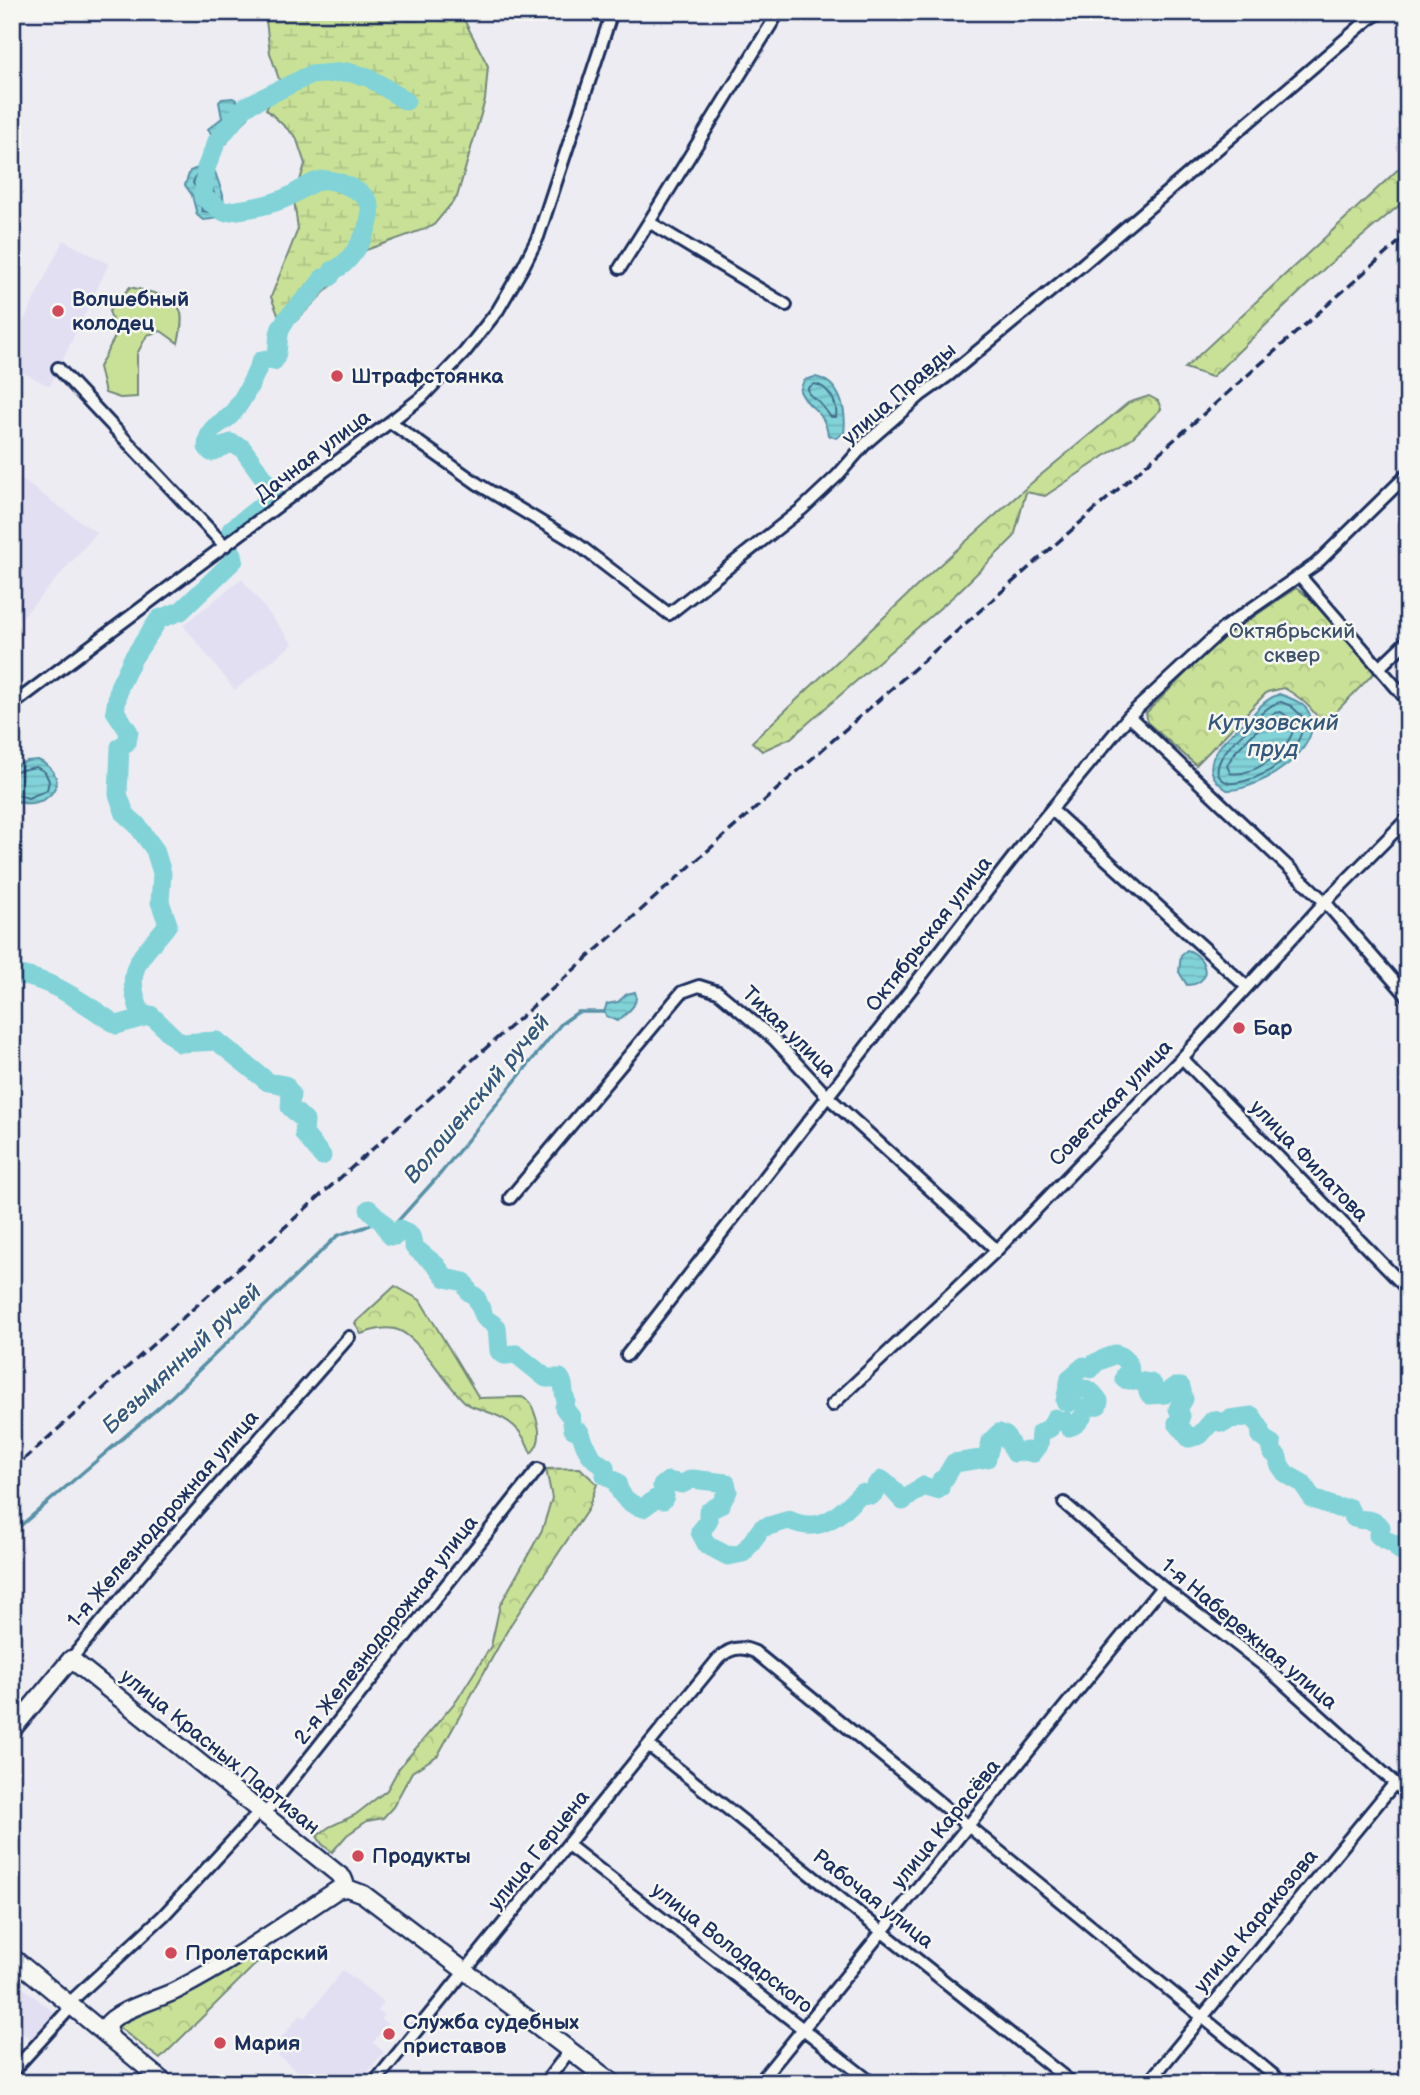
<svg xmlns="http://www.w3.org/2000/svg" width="1420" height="2095" viewBox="0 0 1420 2095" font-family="'Balsamiq Sans',sans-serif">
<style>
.built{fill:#e3dff3}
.grass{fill:#c9e197;stroke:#72887a;stroke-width:2}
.forest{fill:url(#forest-crowns);stroke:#72887a;stroke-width:2}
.wetland{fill:url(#wetland-marsh);stroke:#72887a;stroke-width:2}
.water{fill:url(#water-rules);stroke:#5891a7;stroke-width:2}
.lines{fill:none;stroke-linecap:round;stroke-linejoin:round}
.shore{stroke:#44718f;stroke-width:2}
.stream{stroke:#5891a7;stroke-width:3.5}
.river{stroke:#81d3d8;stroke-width:19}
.street-casing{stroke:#1b2f5e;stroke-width:16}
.secondary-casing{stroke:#1b2f5e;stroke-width:21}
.street{stroke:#f6f6f2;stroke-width:10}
.secondary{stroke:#f6f6f2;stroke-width:16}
.rail{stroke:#1b2f5e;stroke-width:3.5;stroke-dasharray:10 5;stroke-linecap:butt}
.poi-dot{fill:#d1495b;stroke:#f6f6f2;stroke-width:2.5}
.labels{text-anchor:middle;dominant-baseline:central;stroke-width:5;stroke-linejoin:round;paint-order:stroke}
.poi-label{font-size:21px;font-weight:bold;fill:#1b2f5e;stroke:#f6f6f2;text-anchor:start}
.street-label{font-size:21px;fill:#1b2f5e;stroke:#f6f6f2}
.park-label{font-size:21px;fill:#3e5369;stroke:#f6f6f2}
.water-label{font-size:23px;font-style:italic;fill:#34587c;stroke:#f6f6f2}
</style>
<defs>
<pattern id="forest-crowns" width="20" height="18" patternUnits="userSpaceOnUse" patternTransform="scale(1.75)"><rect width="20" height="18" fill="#c9e197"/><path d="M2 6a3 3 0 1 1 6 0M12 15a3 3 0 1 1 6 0" fill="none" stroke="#acc185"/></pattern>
<pattern id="wetland-marsh" width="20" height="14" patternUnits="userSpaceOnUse" patternTransform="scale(1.75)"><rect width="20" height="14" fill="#c9e197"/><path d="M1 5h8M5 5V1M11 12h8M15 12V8" fill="none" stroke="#acc185"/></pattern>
<pattern id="water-rules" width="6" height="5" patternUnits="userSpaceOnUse" patternTransform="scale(1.75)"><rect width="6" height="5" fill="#81d3d8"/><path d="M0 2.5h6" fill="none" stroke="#6fb5bc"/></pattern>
</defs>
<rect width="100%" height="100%" fill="#edecf2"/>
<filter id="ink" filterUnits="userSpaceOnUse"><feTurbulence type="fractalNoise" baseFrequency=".0143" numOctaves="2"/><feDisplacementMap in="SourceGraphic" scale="14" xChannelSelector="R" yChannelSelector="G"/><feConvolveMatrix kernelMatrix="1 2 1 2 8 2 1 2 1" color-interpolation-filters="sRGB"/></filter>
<g filter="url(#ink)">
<!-- built -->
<path class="built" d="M 63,240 L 109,264 L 50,386 L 12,368 L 12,345 Z
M 12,473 L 97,533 L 12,629 Z
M 242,579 L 293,644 L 235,690 L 183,625 Z
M 343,1970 L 384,2002 L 378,2011 L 384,2015 L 381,2019 L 388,2024 L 373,2043 L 384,2052 L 359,2083 L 296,2083 L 302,2075 L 271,2050 L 300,2015 L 305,2018 Z
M 12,1979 L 55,2013 L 32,2040 L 12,2024 Z"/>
<!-- grass -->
<path class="grass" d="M 130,287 C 144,291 174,295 180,310 C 184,319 180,334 178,343 L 161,331 L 147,335 L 137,354 L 137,397 L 120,398 L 105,393 L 99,367 L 117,333 L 109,311 Z"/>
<!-- forest -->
<path class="forest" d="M 1408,160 L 1408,198 L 1326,267 L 1212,377 L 1185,368 Z
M 1149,396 L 1158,401 L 1161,409 L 1133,437 L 1045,496 L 1026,492 L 1014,537 L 956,594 L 791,738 L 762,751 L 752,742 L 934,570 L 1036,479 L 1128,403 Z
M 1296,588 L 1311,599 L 1375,672 L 1323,725 C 1312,708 1302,698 1284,688 L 1267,692 L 1196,765 L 1148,723 L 1146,713 L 1218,641 Z
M 395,1286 L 420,1300 L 479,1398 L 522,1397 L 530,1402 C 537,1418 546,1440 531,1453 C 522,1429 510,1419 485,1411 C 478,1408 470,1407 465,1402 C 448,1387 418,1336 398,1330 C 386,1326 373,1330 361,1334 L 355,1323 Z
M 580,1468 L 597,1484 L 588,1509 L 511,1624 L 438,1755 L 412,1772 L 393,1807 L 383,1818 L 367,1821 L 347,1835 L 332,1852 L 322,1844 L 317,1836 L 329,1827 L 355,1815 L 387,1790 L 399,1768 L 457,1700 L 491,1646 L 500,1605 L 542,1530 L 552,1498 L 546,1469 Z
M 265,1945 L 269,1951 L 160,2059 L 117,2026 L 190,1993 Z"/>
<!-- wetland -->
<path class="wetland" d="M 265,12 L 460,12 L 488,66 L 485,100 L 457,197 L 433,226 L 366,250 L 285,332 L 271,297 L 298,229 L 294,200 L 305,164 L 296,137 L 266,109 L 281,85 L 270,53 Z"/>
<!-- water -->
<path class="water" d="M 233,98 L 246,106 L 248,118 L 238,128 L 232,131 L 227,143 L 222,144 L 215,140 L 208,129 L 222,118 L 219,102 L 222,99 Z
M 200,167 L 215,172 L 223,195 L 224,212 L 212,219 L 203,220 L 197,215 L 192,195 L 185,185 L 190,171 Z
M 815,377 C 840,381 847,411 844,433 L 836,438 L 828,435 C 824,408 808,410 800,391 L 804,380 Z
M 1279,694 C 1290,698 1306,703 1310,715 C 1324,750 1258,791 1227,790 C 1191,766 1225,740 1246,721 C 1259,709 1262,701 1279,694 Z
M 38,760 C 78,778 44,816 12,799 L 12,767 L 27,761 Z
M 1187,950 C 1208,956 1213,985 1187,985 L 1179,972 L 1181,955 Z
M 635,992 C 640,1005 626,1013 618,1021 L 606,1016 L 604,1012 L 607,1004 L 618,1002 L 627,994 Z"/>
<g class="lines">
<!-- shore -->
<path class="shore" d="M 201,174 L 208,176 L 218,205 L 217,208 L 209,212 L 202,211 L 199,193 L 193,183 L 196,176 Z
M 814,384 C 829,386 838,404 836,417 L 831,417 L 819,402 L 809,394 L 808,388 Z
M 1281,702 L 1291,706 L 1304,718 C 1303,749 1273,774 1245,781 C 1240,782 1234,784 1229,783 C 1202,774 1230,745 1240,736 C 1253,725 1264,705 1281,702 Z
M 1281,712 L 1295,722 C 1294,747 1255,778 1230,773 L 1227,765 L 1236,751 L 1274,713 Z
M 12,772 L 36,767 L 45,772 L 49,781 L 47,790 L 28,798 L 12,793"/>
<!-- stream -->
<path class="stream" d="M 389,1231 L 441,1173 L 561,1024 L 578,1012 L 604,1012
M 12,1533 L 172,1396 L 337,1236 C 352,1229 367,1230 378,1219"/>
<!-- river -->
<path class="river" d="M 230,537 L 231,530 L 271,498 L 272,489 L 242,448 L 231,443 L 211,452 L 207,447 C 208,422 224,426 235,410 C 246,395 254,378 261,361 L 267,359 L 274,361 C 281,349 275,336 283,324 C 294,307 313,295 323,278 L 330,277 L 333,270 C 351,266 377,221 369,203 C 364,191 339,181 327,180 C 315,178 299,192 288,197 C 269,206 245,209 224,212 L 203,197 L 206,168 L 217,141 L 246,106 L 310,75 L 347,72 L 368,77 L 406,101
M 12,974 C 50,977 86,1005 117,1025 L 151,1015 L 180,1043 L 217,1041 L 268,1082 L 285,1085 L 291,1094 L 290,1107 L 305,1121 L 304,1134 L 322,1156
M 142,1018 C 138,1005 131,988 134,974 C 137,956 157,940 168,924 L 160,902 L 162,873 L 155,850 L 137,825 L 125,814 L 118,794 L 120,747 L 127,742 L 129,732 L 115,711 L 119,687 L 133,658 L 159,619 L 181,611 L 234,560 L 233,554
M 369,1209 L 383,1223 L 391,1236 L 395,1236 L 400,1229 L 411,1236 L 414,1247 L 436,1265 L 446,1278 L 464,1282 L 469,1292 L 476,1297 L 485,1318 L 497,1327 L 499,1351 C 505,1359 508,1353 516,1354 L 546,1378 L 560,1378 C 566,1386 562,1392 566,1400 L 564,1408 L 571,1417 L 573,1429 L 580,1432 C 586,1448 588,1457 605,1467 L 605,1475 L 617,1482 C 619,1496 630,1505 643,1508 L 655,1499 L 663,1500 L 665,1496 L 662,1486 L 668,1481 L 682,1484 L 692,1479 L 726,1483 L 728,1491 L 720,1505 L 708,1511 L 708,1522 L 700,1532 L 707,1545 L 728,1556 L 743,1553 L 762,1528 L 789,1520 C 820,1535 840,1515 861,1493 L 872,1495 L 875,1492 L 876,1485 L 882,1480 C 890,1485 896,1494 903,1501 L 923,1486 L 937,1490 L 940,1488 L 941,1480 L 945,1478 L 954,1463 L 987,1458 L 991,1441 L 999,1433 L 1006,1436 L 1015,1453 L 1026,1451 L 1033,1453 L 1039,1445 L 1040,1433 L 1050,1428 L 1055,1418 L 1058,1421 L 1065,1421 L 1069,1427 C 1077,1426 1084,1416 1087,1408 L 1098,1405 L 1099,1401 C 1092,1391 1087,1385 1075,1392 L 1069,1403 L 1065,1401 L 1070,1378 L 1084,1366 L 1091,1369 L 1095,1363 L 1115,1354 C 1124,1355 1132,1365 1129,1374 L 1125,1375 L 1124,1379 L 1150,1383 L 1153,1385 L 1148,1392 L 1150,1395 L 1165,1394 L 1174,1387 L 1181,1387 L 1184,1399 L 1178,1409 L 1181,1416 L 1177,1423 L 1189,1438 L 1200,1435 L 1213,1420 L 1224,1423 L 1230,1419 L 1252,1416 L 1260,1428 L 1261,1437 L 1272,1444 L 1272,1452 L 1278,1457 L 1279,1464 L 1286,1474 L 1302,1483 L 1313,1499 L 1338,1508 L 1349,1508 L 1354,1518 C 1366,1522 1369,1516 1381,1527 L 1378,1535 C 1383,1540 1391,1542 1397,1545 L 1398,1549 L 1408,1555"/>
<!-- street casing -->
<g class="street-casing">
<path id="street" d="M 774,12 L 775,18 L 649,222 L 786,305
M 620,268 L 649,222
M 58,368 L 225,546
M 390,422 L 478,484 L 576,543 L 669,614 L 802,509 L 837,476 L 866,443 L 921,395 L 949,375 L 1082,265 L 1369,19 L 1381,12
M 1300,576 L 1408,701
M 1379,668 L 1408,640
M 12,705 L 390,422 L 422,397 L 464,353 L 498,310 L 523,267 L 538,237 L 612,12
M 1129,716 L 1325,902 L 1408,997
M 1052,810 L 1247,987
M 1182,1058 L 1408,1290
M 510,1198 L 682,992 L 699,986 L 718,992 L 775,1040 L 827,1096 L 997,1250
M 627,1355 L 1036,828 L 1129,716 L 1225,627 L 1316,564 L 1408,474
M 832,1405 L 997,1250 L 1182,1058 L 1325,902 L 1408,818
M 1064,1503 L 1162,1587 L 1267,1668 L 1408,1795
M 71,1659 L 164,1547 L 349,1337
M 649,1746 L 1072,2083
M 264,1815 L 538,1469
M 568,1845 L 872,2083
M 69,2003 L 163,1916 L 260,1811
M 12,2072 L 72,2006
M 374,2083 L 718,1659 C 729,1648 741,1645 755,1652 L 1283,2083
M 545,2083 L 570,2050
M 759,2083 L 1162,1587
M 1148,2083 L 1394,1784"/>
</g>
<!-- secondary casing -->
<g class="secondary-casing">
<path id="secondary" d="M 12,1730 L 71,1659 L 343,1878 L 345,1883 L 343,1888
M 12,1957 L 165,2083
M 111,2038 L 106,2026 C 117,2009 158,2000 177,1990 C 233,1961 285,1924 337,1890 L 347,1888 L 363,1894 L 613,2083"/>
</g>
<!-- street -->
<use href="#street" class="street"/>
<!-- secondary -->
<use href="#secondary" class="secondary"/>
<!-- rail -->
<path class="rail" d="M 12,1470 L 723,837 L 1408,234"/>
</g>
</g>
<!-- markers -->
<g class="poi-dot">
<circle cx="58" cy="311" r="7"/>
<circle cx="337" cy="376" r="7"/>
<circle cx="1239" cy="1028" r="7"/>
<circle cx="358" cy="1856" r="7"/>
<circle cx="171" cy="1953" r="7"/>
<circle cx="389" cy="2034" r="7"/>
<circle cx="220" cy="2043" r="7"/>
</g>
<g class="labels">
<!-- poi labels -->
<g class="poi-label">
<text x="72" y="299">Волшебный<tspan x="72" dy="24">колодец</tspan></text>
<text x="351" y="376">Штрафстоянка</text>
<text x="1253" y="1028">Бар</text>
<text x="372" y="1856">Продукты</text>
<text x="185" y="1953">Пролетарский</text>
<text x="403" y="2022">Служба судебных<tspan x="403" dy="24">приставов</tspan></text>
<text x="234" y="2043">Мария</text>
</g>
<!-- street labels -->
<g class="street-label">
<text transform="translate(899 394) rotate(-41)">улица Правды</text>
<text transform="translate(313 456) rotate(-37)">Дачная улица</text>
<text transform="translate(929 934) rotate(-52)">Октябрьская улица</text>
<text transform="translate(789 1032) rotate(44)">Тихая улица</text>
<text transform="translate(1111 1103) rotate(-46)">Советская улица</text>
<text transform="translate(1309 1161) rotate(46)">улица Филатова</text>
<text transform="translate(163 1519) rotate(-49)">1-я Железнодорожная улица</text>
<text transform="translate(386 1630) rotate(-52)">2-я Железнодорожная улица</text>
<text transform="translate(1249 1634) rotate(40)">1-я Набережная улица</text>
<text transform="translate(220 1752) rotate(39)">улица Красных Партизан</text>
<text transform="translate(946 1824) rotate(-51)">улица Карасёва</text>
<text transform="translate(539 1850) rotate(-51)">улица Герцена</text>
<text transform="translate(873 1899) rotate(38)">Рабочая улица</text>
<text transform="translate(1256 1921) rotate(-50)">улица Каракозова</text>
<text transform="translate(732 1948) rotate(38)">улица Володарского</text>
</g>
<!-- park labels -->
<g class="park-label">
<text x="1292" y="631">Октябрьский<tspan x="1292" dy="24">сквер</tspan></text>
</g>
<!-- water labels -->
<g class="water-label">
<text x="1273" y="723">Кутузовский<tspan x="1273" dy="26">пруд</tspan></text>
<text transform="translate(477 1099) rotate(-50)">Волошенский ручей</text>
<text transform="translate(182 1359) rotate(-43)">Безымянный ручей</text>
</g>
</g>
<!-- margin -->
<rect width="1420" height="2095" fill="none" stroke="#f6f6f2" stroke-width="42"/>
<rect x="21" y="21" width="1378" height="2053" fill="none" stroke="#1b2f5e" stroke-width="2.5" filter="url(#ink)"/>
</svg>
